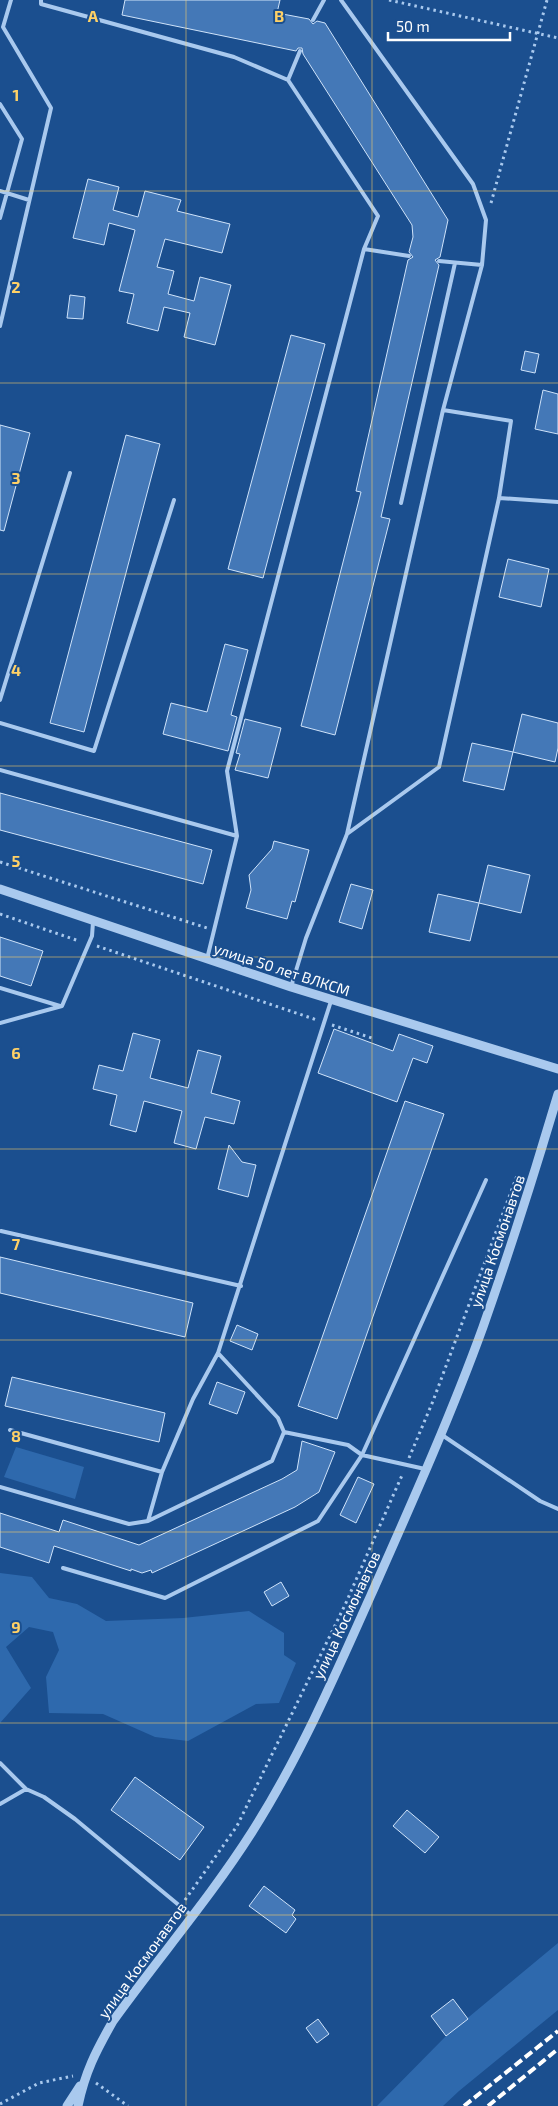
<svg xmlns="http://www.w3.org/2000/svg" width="558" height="2106" viewBox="0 0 558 2106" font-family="'Exo 2',sans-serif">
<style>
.green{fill:#2e69ad}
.building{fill:#4478b7;stroke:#cfe3fa}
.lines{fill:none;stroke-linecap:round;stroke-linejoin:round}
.path{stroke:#a9c9ee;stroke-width:3;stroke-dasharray:2.5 4;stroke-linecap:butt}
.service{stroke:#a9c9ee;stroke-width:4}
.tertiary{stroke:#a9c9ee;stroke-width:9}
.rail{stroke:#fff;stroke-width:4;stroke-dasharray:9 4;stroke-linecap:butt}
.grid{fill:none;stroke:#ffd166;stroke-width:1;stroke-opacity:0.55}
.labels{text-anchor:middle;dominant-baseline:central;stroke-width:4;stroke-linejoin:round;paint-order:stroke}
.street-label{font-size:15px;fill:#fff;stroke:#1b4f8f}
.grid-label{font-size:16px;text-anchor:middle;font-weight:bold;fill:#ffd166;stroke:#1b4f8f;stroke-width:4;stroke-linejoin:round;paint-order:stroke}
</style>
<rect width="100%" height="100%" fill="#1b4f8f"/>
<!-- green -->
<path class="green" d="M 16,1447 L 84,1467 L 75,1499 L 4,1477 Z
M 0,1573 L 32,1577 L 49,1598 L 77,1604 L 106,1621 L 183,1618 L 249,1611 L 284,1633 L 284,1655 L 296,1663 L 279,1703 L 256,1704 L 188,1741 L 155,1737 L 103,1714 L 49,1713 L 46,1677 L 59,1650 L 53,1632 L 29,1627 L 6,1647 L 31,1688 L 0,1723 Z
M 558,1943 L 558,2010 L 459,2091 L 443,2106 L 377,2106 L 446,2036 Z"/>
<!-- building -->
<path class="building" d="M 125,0 L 280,0 L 277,13 L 309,19 L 313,24 L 317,21 L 325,23 L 448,220 L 440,257 L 435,260 L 439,265 L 381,517 L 390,519 L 335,735 L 301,726 L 361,492 L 356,491 L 408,260 L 413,257 L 409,252 L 413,237 L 412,225 L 303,54 L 302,48 L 298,48 L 296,51 L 122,15 Z
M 88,179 L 119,187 L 113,210 L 138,217 L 145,191 L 181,200 L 177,211 L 230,224 L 222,253 L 165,239 L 157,267 L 174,271 L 168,294 L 194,301 L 200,277 L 231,285 L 215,345 L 184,337 L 190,313 L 164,307 L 158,331 L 127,323 L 134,294 L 119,291 L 135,230 L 109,223 L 104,245 L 73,238 Z
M 70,295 L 85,297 L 83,319 L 67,318 Z
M 291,335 L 325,344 L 263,578 L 228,569 Z
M 525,351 L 539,354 L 535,373 L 521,370 Z
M 543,390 L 558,394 L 558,434 L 535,429 Z
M 0,425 L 30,433 L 4,531 L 0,530 Z
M 126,435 L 160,444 L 84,732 L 50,723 Z
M 508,559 L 549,569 L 541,607 L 499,597 Z
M 225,644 L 248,650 L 231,715 L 237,717 L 228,751 L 163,734 L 171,703 L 207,712 Z
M 522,714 L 558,723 L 558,748 L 555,762 L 513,752 Z
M 245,719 L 281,728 L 268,778 L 235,770 L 240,754 L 236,753 Z
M 472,743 L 513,752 L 504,790 L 463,781 Z
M 0,793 L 212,850 L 203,884 L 0,830 Z
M 274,841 L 309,850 L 295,902 L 292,901 L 287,919 L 246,908 L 251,890 L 249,875 L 272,849 Z
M 488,865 L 530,875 L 521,913 L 479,903 Z
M 351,884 L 373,890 L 362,929 L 339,922 Z
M 438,894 L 479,903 L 470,941 L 429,932 Z
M 0,937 L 43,951 L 31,986 L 0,976 Z
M 334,1029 L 393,1051 L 399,1034 L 433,1046 L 427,1063 L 413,1058 L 397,1102 L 318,1073 Z
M 133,1033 L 160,1040 L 150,1078 L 188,1088 L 198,1050 L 221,1056 L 211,1093 L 240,1101 L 234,1124 L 205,1117 L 196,1149 L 174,1143 L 182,1111 L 144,1101 L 136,1132 L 110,1125 L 117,1095 L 93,1089 L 99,1065 L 123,1071 Z
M 405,1101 L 444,1114 L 337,1419 L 298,1406 Z
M 229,1145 L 242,1162 L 256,1165 L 248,1197 L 218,1189 Z
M 0,1257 L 193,1303 L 185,1337 L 0,1293 Z
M 237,1325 L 258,1334 L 252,1350 L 230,1341 Z
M 12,1377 L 165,1413 L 159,1442 L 5,1406 Z
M 217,1382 L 245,1392 L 237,1414 L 209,1404 Z
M 302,1441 L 335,1452 L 319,1492 L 295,1507 L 152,1573 L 151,1570 L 142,1573 L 131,1569 L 131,1571 L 54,1546 L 49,1563 L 0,1547 L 0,1513 L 59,1532 L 63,1520 L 139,1545 L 282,1479 L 297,1470 Z
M 358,1477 L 374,1484 L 356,1523 L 340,1515 Z
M 281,1582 L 289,1596 L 272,1606 L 264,1592 Z
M 135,1777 L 204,1827 L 180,1860 L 111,1810 Z
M 407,1810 L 439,1837 L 425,1853 L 393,1826 Z
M 264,1886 L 295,1910 L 292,1915 L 296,1919 L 286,1933 L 249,1906 Z
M 453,1999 L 468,2019 L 446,2036 L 431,2016 Z
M 318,2019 L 329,2034 L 317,2043 L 306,2028 Z"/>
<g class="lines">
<!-- path -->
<path class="path" d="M 389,0 L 558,38
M 491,203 L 547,0
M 0,862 L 207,928
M 0,914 L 79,941
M 97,946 L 317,1020
M 332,1025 L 372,1038
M 409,1458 L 433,1401 L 518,1173
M 185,1900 L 237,1826 L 345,1605 L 403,1473
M 96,2083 L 128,2106
M 0,2104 L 39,2083 L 73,2076"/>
<!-- service -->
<path class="service" d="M 41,0 L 41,4 L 234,57 L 288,80 L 378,216 L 364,249 L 227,771 L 237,836
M 341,0 L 473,184 L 486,220 L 482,265 L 443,410 L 511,421 L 499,498 L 439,767 L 347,834
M 313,20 L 324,0
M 288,80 L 300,51
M 0,104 L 22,139 L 0,218
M 0,191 L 29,200
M 364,249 L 409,256
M 439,261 L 482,265
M 0,326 L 51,108 L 3,27 L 11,0
M 499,498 L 558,502
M 401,503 L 455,263
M 0,700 L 70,473
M 0,723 L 94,751 L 174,500
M 0,770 L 237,836 L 207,959
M 291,987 L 306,938 L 347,834 L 443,410
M 0,988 L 60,1006
M 0,1023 L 62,1006 L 92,936 L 93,922
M 1,1231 L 241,1286
M 218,1353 L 278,1418 L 284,1432 L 348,1445 L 362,1455 L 425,1469
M 10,1430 L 162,1472
M 442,1435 L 540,1501 L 558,1509
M 0,1487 L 129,1524 L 148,1521 L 162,1472 L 193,1399 L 218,1353 L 331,1001
M 148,1521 L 272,1461 L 284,1432
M 63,1568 L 165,1598 L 318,1521 L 362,1455 L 486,1180
M 0,1763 L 26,1789 L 44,1797 L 75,1819 L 192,1916
M 0,1804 L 26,1789"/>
<!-- tertiary -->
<path class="tertiary" d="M 0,889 L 291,987 L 558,1069
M 67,2106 L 80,2086
M 78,2106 C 85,2072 96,2051 113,2021 C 159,1957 210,1898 252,1832 C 299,1758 335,1676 371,1595 C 410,1507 450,1418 483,1327 C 510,1250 535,1172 558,1094"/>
<!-- rail -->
<path class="rail" d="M 464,2106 L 558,2031
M 488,2106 L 558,2049"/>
</g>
<!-- grid -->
<path class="grid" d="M 186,0 L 186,2106M 372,0 L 372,2106M 0,191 L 558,191M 0,383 L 558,383M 0,574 L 558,574M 0,766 L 558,766M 0,957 L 558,957M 0,1149 L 558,1149M 0,1340 L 558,1340M 0,1532 L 558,1532M 0,1723 L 558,1723M 0,1915 L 558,1915"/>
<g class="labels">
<!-- street labels -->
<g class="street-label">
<text transform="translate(282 969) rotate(18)">улица 50 лет ВЛКСМ</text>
<text transform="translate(497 1241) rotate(-71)">улица Космонавтов</text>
<text transform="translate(346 1615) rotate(-65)">улица Космонавтов</text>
<text transform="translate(142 1960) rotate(-54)">улица Космонавтов</text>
</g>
</g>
<g class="grid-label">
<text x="93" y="22">A</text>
<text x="279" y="22">B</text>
<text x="16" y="101">1</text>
<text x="16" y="293">2</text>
<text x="16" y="484">3</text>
<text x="16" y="676">4</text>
<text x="16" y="867">5</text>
<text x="16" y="1059">6</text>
<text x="16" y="1250">7</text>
<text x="16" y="1442">8</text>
<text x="16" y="1633">9</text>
</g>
<!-- scale -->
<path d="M388 32v8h122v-8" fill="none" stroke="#ffffff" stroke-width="2.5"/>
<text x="396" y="32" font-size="15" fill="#ffffff" stroke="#1b4f8f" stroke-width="4" paint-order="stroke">50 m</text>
</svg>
